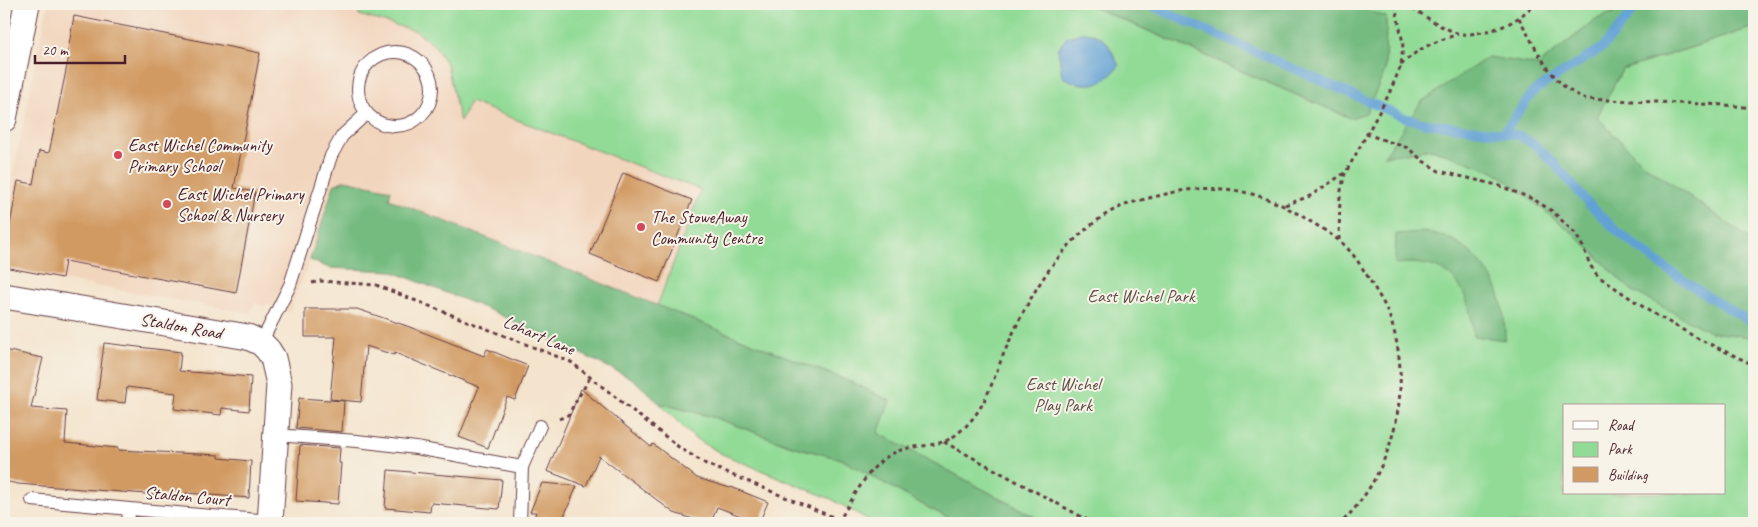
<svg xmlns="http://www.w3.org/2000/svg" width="1758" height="527" viewBox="0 0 1758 527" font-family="Caveat,sans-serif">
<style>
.built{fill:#f2d5bd}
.green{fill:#92db97;stroke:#6e7d61;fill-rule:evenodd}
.forest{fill:#75bb80;stroke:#606d56}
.water{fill:#62a1d4;stroke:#566080}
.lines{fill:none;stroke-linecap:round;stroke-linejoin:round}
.stream{stroke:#62a1d4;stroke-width:9}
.building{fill:#d19a62}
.lane-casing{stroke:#643d43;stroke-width:14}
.street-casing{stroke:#643d43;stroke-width:27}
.path{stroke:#643d43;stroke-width:3;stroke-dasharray:4 4;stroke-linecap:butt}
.lane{stroke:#fff;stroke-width:12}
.street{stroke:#fff;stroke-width:25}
.poi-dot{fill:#d1495b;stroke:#f7f3e8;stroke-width:2}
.labels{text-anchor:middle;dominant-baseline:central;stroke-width:4;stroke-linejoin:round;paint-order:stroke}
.poi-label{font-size:18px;fill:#4a1f2b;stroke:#f7f3e8;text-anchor:start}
.park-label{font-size:18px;fill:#5c4e46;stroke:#f7f3e8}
.street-label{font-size:18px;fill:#4a1f2b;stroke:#f7f3e8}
</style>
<rect width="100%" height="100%" fill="#f7f3e8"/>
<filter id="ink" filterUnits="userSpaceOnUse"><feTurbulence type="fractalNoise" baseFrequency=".02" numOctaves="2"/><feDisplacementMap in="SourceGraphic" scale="10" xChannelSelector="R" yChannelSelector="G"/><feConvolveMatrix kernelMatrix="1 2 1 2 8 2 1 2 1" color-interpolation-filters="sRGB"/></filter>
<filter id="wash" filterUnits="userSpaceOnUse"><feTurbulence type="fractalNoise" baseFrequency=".0096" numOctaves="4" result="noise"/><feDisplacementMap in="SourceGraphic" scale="20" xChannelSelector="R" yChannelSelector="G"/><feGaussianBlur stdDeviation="1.12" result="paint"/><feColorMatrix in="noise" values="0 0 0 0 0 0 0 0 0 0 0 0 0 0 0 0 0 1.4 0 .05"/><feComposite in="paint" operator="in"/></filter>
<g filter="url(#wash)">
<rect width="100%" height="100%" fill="#f4e4cd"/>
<!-- built -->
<path class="built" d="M 48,4 L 966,4 L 858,385 L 389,199 L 391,190 L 334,185 L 310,260 L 289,312 L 266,304 L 265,307 L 255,303 L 250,313 L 4,270 L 4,217 Z"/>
<!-- green -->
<path class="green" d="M 360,4 L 1086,4 L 1350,118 L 1385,71 L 1386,18 L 1350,4 L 1636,4 L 1597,19 L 1538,66 L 1488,57 L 1385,156 L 1432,149 L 1498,173 L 1573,233 L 1631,290 L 1754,339 L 1754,523 L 1046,523 L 878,433 L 890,401 L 858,385 L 657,306 L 701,190 L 470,102 L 460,122 L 447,65 L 435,46 L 416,31 L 359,15 ZM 1564,406 L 1724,406 L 1724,493 L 1564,493 Z
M 1754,27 L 1754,242 L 1641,162 L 1597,117 L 1622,70 Z
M 659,403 L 716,418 L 792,446 L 841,459 L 929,508 L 960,523 L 874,523 L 831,499 L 722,454 L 693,437 Z"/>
<!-- forest -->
<path class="forest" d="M 1086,4 L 1350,4 L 1386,17 L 1385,71 L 1366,113 L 1350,118 Z
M 1636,4 L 1754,4 L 1754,27 L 1622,70 L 1597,117 L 1641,162 L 1754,242 L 1754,339 L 1751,337 L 1710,332 L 1631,290 L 1573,233 L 1497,173 L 1432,149 L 1384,156 L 1421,102 L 1488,57 L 1538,65 L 1597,19 Z
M 345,180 L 391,190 L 389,199 L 858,385 L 890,401 L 878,433 L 1046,523 L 960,523 L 929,508 L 841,459 L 792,446 L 716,418 L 659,403 L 633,379 L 490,310 L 391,271 L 329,268 L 310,260 L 334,185 Z
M 1423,232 C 1431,233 1439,234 1446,237 C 1458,241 1468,250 1477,259 C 1500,283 1505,308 1505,340 L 1473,336 C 1470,285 1450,258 1395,264 L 1396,234 Z"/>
<!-- water -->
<path class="water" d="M 1086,32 C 1109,38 1109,46 1119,66 C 1102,87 1086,89 1062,77 L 1058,49 L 1067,37 Z"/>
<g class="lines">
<!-- stream -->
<path class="stream" d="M 1147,4 L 1403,117 L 1424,123 L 1518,135 L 1535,145 L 1555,164 L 1586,201 L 1617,231 L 1661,265 L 1701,292 L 1754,324
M 1504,132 L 1534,91 L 1602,48 L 1626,20 L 1638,4"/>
</g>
<g id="blocks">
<!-- building -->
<path class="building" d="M 74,16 L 260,53 L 234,188 L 255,192 L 236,293 L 65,261 L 62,278 L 4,267 L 4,257 L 18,181 L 33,184 L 39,151 L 49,153 L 69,56 L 67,56 Z
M 623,173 L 692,200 L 659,282 L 590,254 Z
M 305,309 L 357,309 L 407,326 L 484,356 L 487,349 L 528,366 L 515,400 L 507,397 L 488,448 L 459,437 L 479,387 L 395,353 L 394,355 L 366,346 L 361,402 L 330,399 L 336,337 L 305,337 Z
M 104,343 L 181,352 L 179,371 L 251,377 L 249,411 L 222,408 L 221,415 L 174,409 L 176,393 L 127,387 L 125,403 L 97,400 Z
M 4,350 L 43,358 L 31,408 L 67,411 L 65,443 L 118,448 L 118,450 L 219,455 L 219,458 L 251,461 L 249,498 L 186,493 L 185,497 L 18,484 L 4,481 L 4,406 L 9,380 L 4,379 Z
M 581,389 L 651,447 L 653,444 L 697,478 L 730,488 L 731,487 L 768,502 L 759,523 L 717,507 L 711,523 L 706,523 L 674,513 L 599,456 L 586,486 L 547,471 Z
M 299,398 L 344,401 L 342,432 L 296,428 Z
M 300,445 L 340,448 L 339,463 L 341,463 L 338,504 L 296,501 Z
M 388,470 L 502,480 L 499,509 L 431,503 L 430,512 L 385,508 Z
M 542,483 L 577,486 L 561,523 L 532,523 L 536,512 L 530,512 Z"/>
</g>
</g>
<g filter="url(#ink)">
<use href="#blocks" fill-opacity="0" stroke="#643d43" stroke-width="1"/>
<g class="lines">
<!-- lane casing -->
<g class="lane-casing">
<path id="lane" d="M358 89a37 37 0 1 1 74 0a37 37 0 1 1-74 0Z
M 261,343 L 290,285 L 331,156 L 342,136 L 367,113
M 275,435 L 357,441 L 416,448 L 522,467 L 520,523
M 522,467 L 540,426
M 32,500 L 130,509
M 127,523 L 130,509 L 270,521"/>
</g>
<!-- street casing -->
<g class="street-casing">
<path id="street" d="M 4,119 L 27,4
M 4,296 L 248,337 L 261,343 L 268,350 L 273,358 L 279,384 L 270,523"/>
</g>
<!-- path -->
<path class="path" d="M 1406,4 C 1422,14 1439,27 1457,33 C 1463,35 1471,34 1477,33 C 1503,29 1515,22 1535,4
M 1519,18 C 1531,40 1545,70 1565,87 C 1570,92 1579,95 1585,99 L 1726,105 L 1754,108
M 1401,65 C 1421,46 1433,43 1458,34
M 1366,134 L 1408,148 L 1423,161 L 1439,171 L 1497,185 L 1533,199 L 1552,211 L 1575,233 L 1583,247 L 1590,265 L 1598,276 L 1649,311 L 1699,339 L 1754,365
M 1285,205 L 1310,196 L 1346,172 L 1388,96 L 1401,66 L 1403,43 L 1395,4
M 1339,240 L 1340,195 L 1345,173
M 312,283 L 320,281 L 376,285 L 571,362 L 680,448 L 706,464 L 847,523
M 559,419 L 568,415 L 591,376
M 944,442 L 1093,523
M 840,523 L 840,519 C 855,496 869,463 896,452 C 910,445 932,447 945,441 C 951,439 960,432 965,427 C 986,407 993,379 1004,353 C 1028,299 1054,249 1105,215 C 1123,203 1146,199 1166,194 C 1219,181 1263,191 1308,220 C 1318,226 1328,232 1337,239 C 1351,249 1362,267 1371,282 C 1378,294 1387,307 1391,321 C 1414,390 1393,473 1341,523"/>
<!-- lane -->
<use href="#lane" class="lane"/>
<!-- street -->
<use href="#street" class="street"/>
</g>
</g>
<!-- markers -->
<g class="poi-dot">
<circle cx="118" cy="155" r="5"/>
<circle cx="167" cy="204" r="5"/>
<circle cx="641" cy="227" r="5"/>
</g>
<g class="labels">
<!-- poi labels -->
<g class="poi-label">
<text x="128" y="145">East Wichel Community<tspan x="128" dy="21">Primary School</tspan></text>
<text x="177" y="194">East Wichel Primary<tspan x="177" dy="21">School &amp; Nursery</tspan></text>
<text x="651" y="217">The StoweAway<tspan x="651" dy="21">Community Centre</tspan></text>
</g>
<!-- park labels -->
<g class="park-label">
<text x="1141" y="296">East Wichel Park</text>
<text x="1063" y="384">East Wichel<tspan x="1063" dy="21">Play Park</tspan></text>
</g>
<!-- street labels -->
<g class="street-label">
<text transform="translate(181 326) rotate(10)">Staldon Road</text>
<text transform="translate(539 335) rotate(23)">Lohart Lane</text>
<text transform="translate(187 496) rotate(5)">Staldon Court</text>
</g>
</g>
<!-- margin -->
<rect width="1758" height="527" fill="none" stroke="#f7f3e8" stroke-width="20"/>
<!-- legend -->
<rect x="1563" y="404" width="162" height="90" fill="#f7f3e8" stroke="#b29e9c"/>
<rect x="1573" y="421" width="25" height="8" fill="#ffffff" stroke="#b29e9c"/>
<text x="1608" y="430" font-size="15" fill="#4a1f2b">Road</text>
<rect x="1573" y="442" width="25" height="15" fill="#92db97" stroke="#b29e9c"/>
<text x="1608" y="454" font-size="15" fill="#4a1f2b">Park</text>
<rect x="1573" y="467" width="25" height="15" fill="#d19a62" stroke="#b29e9c"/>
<text x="1608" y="480" font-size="15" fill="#4a1f2b">Building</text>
<!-- scale -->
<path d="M35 55v8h90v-8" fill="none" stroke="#4a1f2b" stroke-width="2.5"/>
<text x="42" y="55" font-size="15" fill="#4a1f2b" stroke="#f7f3e8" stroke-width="4" paint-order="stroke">20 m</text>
</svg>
